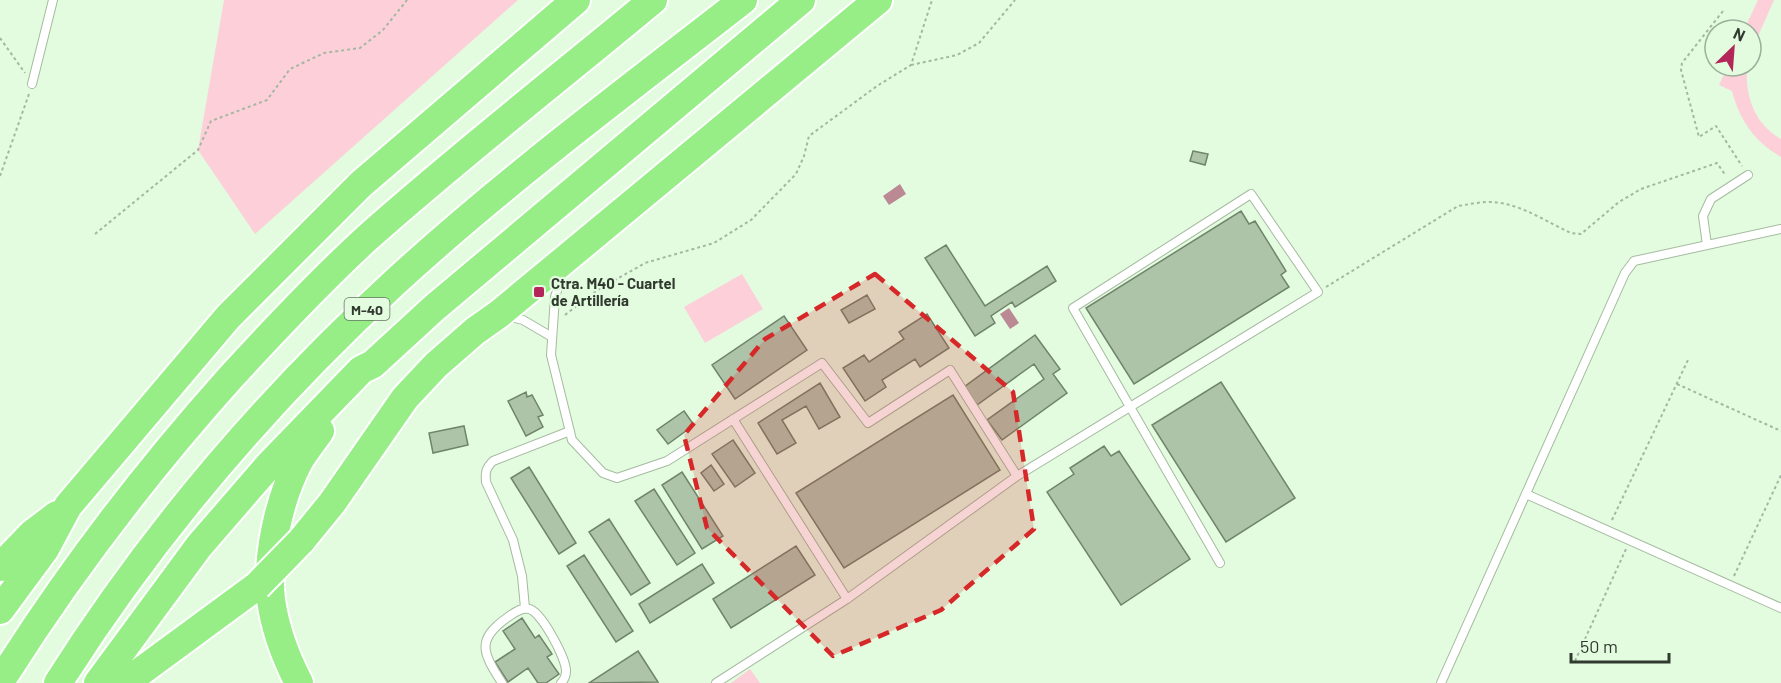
<svg xmlns="http://www.w3.org/2000/svg" width="1781" height="683" viewBox="0 0 1781 683" font-family="Barlow,sans-serif">
<style>
.green{fill:#fdd0d9}
.water{fill:#bb8994}
.building{fill:#adc4a9;stroke:#6f846a;stroke-width:1.5}
.lines{fill:none;stroke-linecap:round;stroke-linejoin:round}
.service-casing{stroke:#a5bba0;stroke-width:10}
.motorway-casing{stroke:#fff;stroke-width:32}
.path{stroke:#a4b7a1;stroke-width:2;stroke-dasharray:3 3;stroke-linecap:butt}
.service{stroke:#fff;stroke-width:8}
.motorway{stroke:#97ee86;stroke-width:28}
.motorway-bridge-casing{stroke:#fff;stroke-width:32;stroke-linecap:butt}
.motorway-bridge{stroke:#97ee86;stroke-width:28}
.marked{fill:#d62828;fill-opacity:0.2;stroke:#d62828;stroke-width:4.5;stroke-dasharray:12 8;stroke-linejoin:round}
.poi-dot{fill:#b42659;stroke:#e3fbdf;stroke-width:2}
.labels{text-anchor:middle;dominant-baseline:central;stroke-width:4.5;stroke-linejoin:round;paint-order:stroke}
.shield{fill:#e3fbdf;stroke:#667464;stroke-width:1.5}
.shield-label{font-size:14px;font-weight:bold;fill:#303a2f}
.poi-label{font-size:15px;font-weight:bold;fill:#303a2f;stroke:#e3fbdf;text-anchor:start}
</style>
<rect width="100%" height="100%" fill="#e3fbdf"/>
<!-- green -->
<path class="green" d="M 224,0 L 518,0 L 255,234 L 198,150 Z
M 1758,0 L 1774,0 L 1751,52 L 1751,30 L 1744,30 Z
M 1728,66 L 1747,66 C 1745,96 1754,123 1781,139 L 1781,157 C 1754,141 1740,121 1732,91 L 1719,85 Z
M 742,274 L 763,309 L 705,343 L 684,307 Z
M 750,669 L 760,683 L 731,683 Z"/>
<!-- water -->
<path class="water" d="M 900,184 L 906,194 L 889,205 L 883,196 Z
M 1009,308 L 1019,323 L 1010,329 L 1000,314 Z"/>
<!-- building -->
<path class="building" d="M 1193,151 L 1208,154 L 1205,165 L 1190,161 Z
M 1241,211 L 1249,224 L 1255,221 L 1286,271 L 1281,275 L 1289,287 L 1134,384 L 1086,308 Z
M 946,245 L 985,306 L 1047,266 L 1056,281 L 1015,307 L 1012,302 L 991,316 L 995,323 L 975,336 L 925,258 Z
M 867,295 L 875,309 L 849,323 L 841,310 Z
M 927,314 L 949,348 L 920,367 L 915,359 L 882,380 L 886,387 L 865,401 L 843,368 L 864,355 L 869,362 L 904,339 L 899,332 Z
M 784,316 L 807,350 L 735,399 L 712,365 Z
M 1035,335 L 1060,369 L 1053,374 L 1067,393 L 1002,440 L 987,420 L 1044,379 L 1034,364 L 977,405 L 964,387 Z
M 1221,382 L 1295,498 L 1226,542 L 1152,425 Z
M 820,383 L 840,417 L 819,429 L 806,406 L 782,420 L 796,443 L 777,454 L 758,423 Z
M 526,392 L 527,397 L 532,395 L 543,415 L 538,417 L 543,427 L 526,436 L 508,401 Z
M 953,395 L 1000,470 L 844,568 L 796,493 Z
M 684,411 L 694,425 L 668,444 L 657,430 Z
M 464,426 L 468,445 L 433,453 L 429,433 Z
M 733,440 L 755,473 L 735,487 L 712,454 Z
M 1104,446 L 1111,456 L 1119,451 L 1190,559 L 1121,605 L 1047,492 L 1074,474 L 1070,468 Z
M 711,465 L 724,484 L 714,491 L 701,473 Z
M 529,467 L 576,543 L 559,554 L 511,478 Z
M 682,472 L 723,536 L 702,549 L 662,485 Z
M 654,489 L 695,553 L 677,565 L 635,501 Z
M 609,519 L 650,583 L 631,595 L 589,532 Z
M 796,546 L 815,575 L 731,628 L 713,599 Z
M 584,555 L 633,631 L 616,642 L 567,566 Z
M 702,564 L 714,583 L 650,623 L 639,604 Z
M 522,618 L 535,638 L 539,635 L 552,654 L 547,657 L 559,674 L 546,683 L 538,683 L 528,668 L 508,682 L 495,662 L 515,649 L 503,631 Z
M 638,651 L 658,682 L 589,683 Z"/>
<g class="lines">
<!-- service casing -->
<g class="service-casing">
<path id="service" d="M 32,84 L 53,0
M 1707,245 L 1703,216 L 1711,199 L 1748,175
M 563,272 L 555,297 L 551,355 L 572,440 L 603,473 L 617,478 L 667,461 L 822,363 L 868,423 L 950,370 L 1017,476
M 506,316 L 523,320 L 552,337
M 733,419 L 847,599
M 1526,494 L 1781,608
M 525,608 L 522,576 L 513,540 L 486,482 C 485,472 486,468 493,461 L 570,431
M 502,683 C 483,653 475,640 508,617 C 514,613 521,607 529,609 C 541,611 566,658 566,671 C 566,676 565,679 561,683
M 716,683 L 847,599 L 1017,476 L 1318,292 L 1251,194 L 1073,308 L 1220,563
M 1441,683 L 1625,273 L 1634,261 L 1781,229"/>
</g>
<!-- motorway casing -->
<g class="motorway-casing">
<path id="motorway" d="M 301,541 L 332,503 L 405,398 L 436,365 L 475,331 L 499,314 L 878,0
M 0,567 L 32,534 L 57,515
M 0,610 L 45,549 L 68,506 L 228,317 L 361,184 L 576,0
M 0,682 C 68,574 145,473 230,378 C 274,330 319,282 367,238 C 459,156 558,79 653,0
M 58,683 C 151,536 266,401 394,283 C 504,182 625,92 743,0
M 98,683 L 199,546 L 270,464 L 361,370 L 373,364 L 434,308 L 801,0
M 125,683 L 257,586
M 299,683 C 286,658 275,628 271,600 C 266,557 279,499 299,461 C 305,451 313,441 320,431"/>
</g>
<!-- path -->
<path class="path" d="M 1723,11 L 1682,63 L 1681,70 L 1699,137 L 1716,126 L 1742,166
M 0,38 L 25,73
M 911,65 L 957,55 L 979,43 L 1015,0
M 0,176 L 29,94
M 95,234 L 198,150 L 211,121 L 267,100 L 290,69 L 324,53 L 360,48 L 383,30 L 407,0
M 1326,287 L 1458,206 C 1472,204 1486,200 1501,203 C 1525,207 1549,223 1571,233 L 1581,234 L 1619,202 L 1641,189 L 1717,163 L 1726,176
M 565,315 L 596,291 L 645,263 L 714,243 L 751,220 L 796,174 L 804,156 L 809,136 L 877,86 L 911,65 L 932,0
M 1677,384 L 1781,431
M 1612,520 L 1688,360
M 1734,576 L 1781,475
M 1575,661 L 1626,549"/>
<!-- service -->
<use href="#service" class="service"/>
<!-- motorway -->
<use href="#motorway" class="motorway"/>
<!-- motorway-bridge casing -->
<g class="motorway-bridge-casing">
<path id="motorway-bridge" d="M 257,586 L 301,541"/>
</g>
<!-- motorway-bridge -->
<use href="#motorway-bridge" class="motorway-bridge"/>
</g>
<!-- marked area -->
<path class="marked" d="M 875,274 L 1013,392 L 1034,529 L 941,610 L 833,656 L 707,528 L 684,435 L 765,339 Z"/>
<!-- markers -->
<rect class="poi-dot" x="533" y="286" width="12" height="12" rx="3"/>
<g class="labels">
<!-- shield labels -->
<rect class="shield" x="344.5" y="298" width="45" height="22" rx="4.5"/>
<g class="shield-label">
<text x="367" y="309">M-40</text>
</g>
<!-- poi labels -->
<g class="poi-label">
<text x="551" y="283">Ctra. M40 - Cuartel<tspan x="551" dy="17">de Artillería</tspan></text>
</g>
</g>
<!-- north arrow -->
<g transform="translate(1733 48) rotate(25)"><circle r="28" fill="#e3fbdf" stroke="#9bae99" stroke-width="1.5"/>
<path d="M0-4.5L10 22L0 15L-10 22Z" fill="#b42659"/>
<text y="-9" font-size="16" font-weight="bold" text-anchor="middle" fill="#303a2f">N</text>
</g>
<!-- scale -->
<path d="M1571 653v9h98v-9" fill="none" stroke="#303a2f" stroke-width="3"/>
<text x="1580" y="653" font-size="18" fill="#303a2f" stroke="#e3fbdf" stroke-width="4.5" paint-order="stroke">50 m</text>
</svg>
